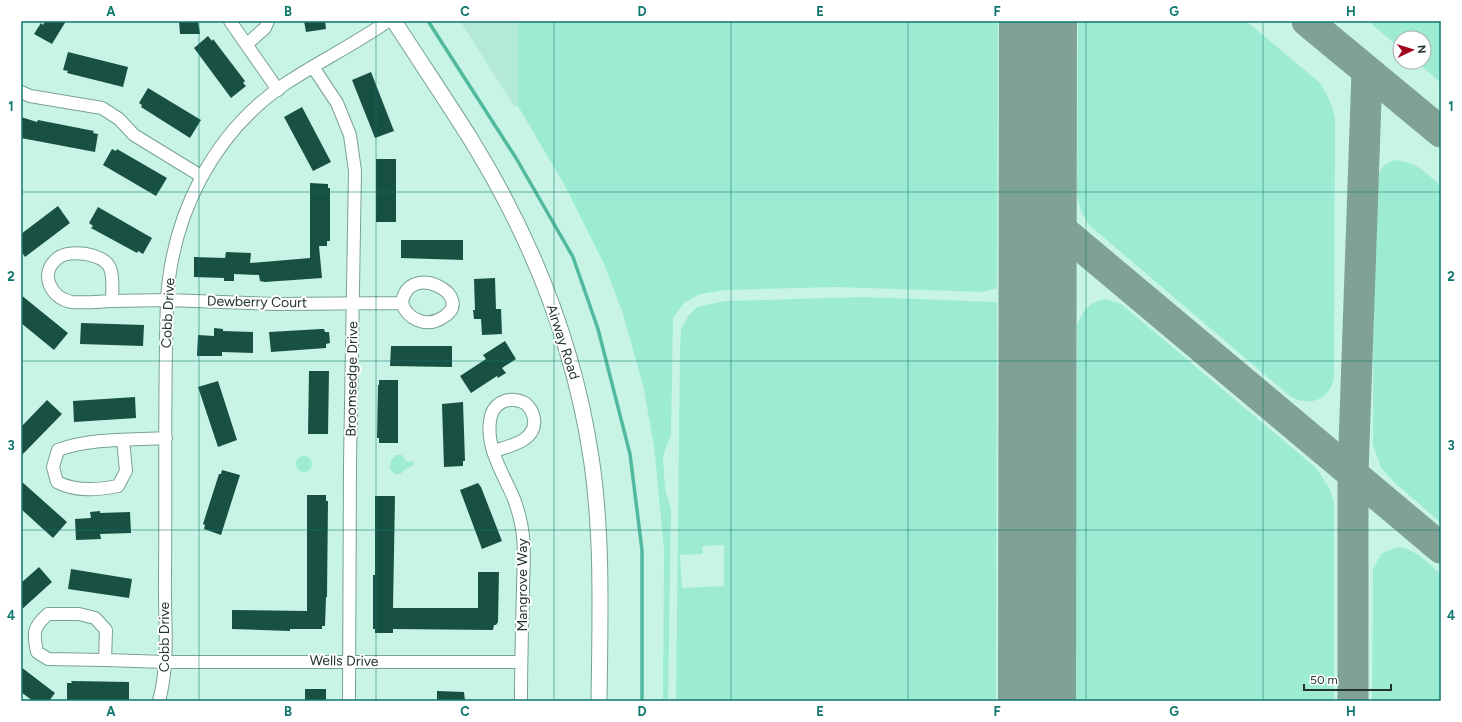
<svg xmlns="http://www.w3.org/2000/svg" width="1462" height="722" viewBox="0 0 1462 722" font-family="Figtree,sans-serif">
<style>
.built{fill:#b4e9d8}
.green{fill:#9eebd4;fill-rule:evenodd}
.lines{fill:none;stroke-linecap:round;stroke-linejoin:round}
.stream{stroke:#51ba9e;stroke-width:3.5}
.taxiway{stroke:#80a196;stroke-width:31}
.runway{stroke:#80a196;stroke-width:78}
.building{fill:#185143}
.minor-casing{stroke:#78a294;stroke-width:14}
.major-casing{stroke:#78a294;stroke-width:17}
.minor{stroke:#fff;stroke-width:12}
.major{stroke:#fff;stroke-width:15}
.grid{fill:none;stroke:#0f766e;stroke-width:1;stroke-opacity:0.55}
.labels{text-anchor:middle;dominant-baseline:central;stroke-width:4;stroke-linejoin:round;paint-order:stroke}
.street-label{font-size:14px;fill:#22342e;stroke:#fff}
.neatline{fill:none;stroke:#0f766e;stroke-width:1.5}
.grid-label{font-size:13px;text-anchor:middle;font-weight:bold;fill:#0f766e}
</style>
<rect width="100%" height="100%" fill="#c8f4e5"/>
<!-- built -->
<path class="built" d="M 460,21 L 518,21 L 518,106 L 514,106 Z"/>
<!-- green -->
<path class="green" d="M 518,21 L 998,21 L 997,288 L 983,292 L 836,287 L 726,290 L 700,294 L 684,303 L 673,318 L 671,434 L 663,456 L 665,489 L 671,509 L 668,701 L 663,701 L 664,550 L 654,446 L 643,385 L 622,311 L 604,264 L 565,186 L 518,106 Z
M 1078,21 L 1246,21 L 1320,83 C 1327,95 1333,105 1335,119 L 1334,379 C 1328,401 1310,406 1291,397 L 1089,225 L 1081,211 L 1077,196 Z
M 1368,21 L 1441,21 L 1441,83 L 1417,62 L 1424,62 L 1424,38 L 1400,38 L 1400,48 Z
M 1394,160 C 1418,163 1423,170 1441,186 L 1441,523 L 1394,482 L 1381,468 L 1373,445 L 1374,182 L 1383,166 Z
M 864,297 L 997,302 L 996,701 L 676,701 L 680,347 L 681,330 L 688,316 L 697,307 L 725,301 ZM 724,545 L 724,586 L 682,588 L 680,555 L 703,554 L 702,546 Z
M 1105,299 L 1121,304 L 1316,468 L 1330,489 L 1334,504 L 1334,701 L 1075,701 L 1077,326 C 1083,310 1088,303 1105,299 Z
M 396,455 L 402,455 L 406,461 L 414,462 L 414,465 L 407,468 L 400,474 L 395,474 L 390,469 L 391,460 Z
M296 464a8 8 0 1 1 16 0a8 8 0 1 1-16 0Z
M 1397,547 C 1415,548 1427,563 1441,574 L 1441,701 L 1372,701 L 1373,569 L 1381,554 Z"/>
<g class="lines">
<!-- stream -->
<path class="stream" d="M 428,21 L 516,158 L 573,257 L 598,329 L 630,454 L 642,550 L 642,701"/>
<!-- taxiway -->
<path class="taxiway" d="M 1307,21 L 1441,132
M 1038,210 L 1441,548
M 1353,701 L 1353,474 L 1367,71"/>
<!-- runway -->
<path class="runway" d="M 1037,701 L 1038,21"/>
</g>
<!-- building -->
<path class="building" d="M 45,21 L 66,21 L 52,44 L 34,34 L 41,23 L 43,25 Z
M 179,21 L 198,21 L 200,34 L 180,34 Z
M 304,21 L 325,21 L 326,29 L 306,32 Z
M 208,36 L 212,41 L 213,39 L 245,81 L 243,83 L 246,86 L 231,98 L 194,48 Z
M 68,52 L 128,67 L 123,87 L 67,73 L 68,71 L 63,70 Z
M 371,72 L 394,131 L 375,138 L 352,80 Z
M 148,88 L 201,120 L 190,138 L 141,107 L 142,105 L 139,103 Z
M 302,107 L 331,162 L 313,171 L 284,117 Z
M 21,117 L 37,122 L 38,120 L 94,131 L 93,133 L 98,134 L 95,152 L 21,138 Z
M 112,149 L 116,151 L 117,149 L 167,178 L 156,196 L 103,165 Z
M 376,159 L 396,159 L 396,222 L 376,222 Z
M 310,183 L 328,184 L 328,188 L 330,188 L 330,241 L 327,241 L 327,246 L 319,246 L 322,278 L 265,282 L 260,281 L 259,275 L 234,274 L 234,281 L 224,281 L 224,278 L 194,277 L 194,257 L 225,258 L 226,252 L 251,253 L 250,263 L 310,258 Z
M 58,206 L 70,223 L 25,257 L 21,251 L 21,234 Z
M 98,207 L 152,238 L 143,254 L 138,251 L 137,253 L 91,228 L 93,226 L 89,223 Z
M 401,240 L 463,240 L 463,260 L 401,258 Z
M 495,278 L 496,309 L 501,309 L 502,334 L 482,335 L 481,319 L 474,319 L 473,310 L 475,310 L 474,279 Z
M 21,295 L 68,333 L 54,350 L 21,323 Z
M 81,323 L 144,325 L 143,346 L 80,344 Z
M 214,328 L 223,329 L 223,331 L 253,332 L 253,353 L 222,352 L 222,356 L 197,356 L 198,335 L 214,336 Z
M 321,329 L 324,329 L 325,332 L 329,332 L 330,343 L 326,344 L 326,348 L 271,352 L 269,332 Z
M 505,341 L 516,359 L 502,368 L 506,373 L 498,378 L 497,376 L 471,393 L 460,376 L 486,359 L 483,355 Z
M 391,346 L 452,346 L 452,367 L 390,366 Z
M 309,371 L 329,371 L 328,434 L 308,434 Z
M 379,380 L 398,380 L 398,443 L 379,443 L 379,438 L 377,438 L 378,385 L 379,385 Z
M 218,381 L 237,440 L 218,447 L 198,387 Z
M 135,397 L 136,418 L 74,422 L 73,401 Z
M 47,400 L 62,414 L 21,456 L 21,427 Z
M 463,402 L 465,461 L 463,461 L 463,466 L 444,467 L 442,404 Z
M 222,470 L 240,475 L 221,535 L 204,529 L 205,525 L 203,524 L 219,474 L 221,474 Z
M 21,481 L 67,522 L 53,538 L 21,509 Z
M 478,483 L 481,487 L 502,541 L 482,549 L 460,490 Z
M 307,495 L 326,495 L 326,501 L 328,501 L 327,597 L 326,597 L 325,626 L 322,626 L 322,629 L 290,629 L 290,631 L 232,629 L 232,610 L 307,611 Z
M 375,496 L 395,496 L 393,608 L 478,608 L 478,572 L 499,572 L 498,622 L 496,625 L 494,625 L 493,630 L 393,629 L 393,633 L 375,633 L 375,629 L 373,629 L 373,575 L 375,575 Z
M 100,511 L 100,513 L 130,512 L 131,533 L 100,534 L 101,539 L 76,540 L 75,519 L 91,518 L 90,512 Z
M 39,567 L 52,582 L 21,610 L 21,583 Z
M 71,569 L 132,579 L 129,598 L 68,589 Z
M 21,667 L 55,693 L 49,701 L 33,701 L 21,692 Z
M 71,681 L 129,682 L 129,701 L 67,701 L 67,683 L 72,683 Z
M 305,689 L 326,689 L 326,701 L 305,701 Z
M 437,691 L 464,692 L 465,701 L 437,701 Z"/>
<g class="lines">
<!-- minor casing -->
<g class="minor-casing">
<path id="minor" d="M 230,21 L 278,90
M 247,44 L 265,28 L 268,21
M 313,67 L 337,103 L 350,135 L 355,171 L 350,464 L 349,701
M 21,92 L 30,96 L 102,108 L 119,119 L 134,135 L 201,176
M 112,301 C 99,302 85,303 72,302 C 51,299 38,273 58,258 C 69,249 104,253 110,268 C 114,278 112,291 112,301 L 167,300 L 274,304 L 402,303 C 407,319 426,328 442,318 C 479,297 408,259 402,303
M 123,440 L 126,471 L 118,486 C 98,490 76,492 57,482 L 53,467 L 58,450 C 91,438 130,440 166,438
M 494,451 C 509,446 537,441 534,419 C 533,412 530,407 525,403 C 508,395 492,403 490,421 C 486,449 504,475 514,499 C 518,510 522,525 523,537 C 525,553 523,572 523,589 C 522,626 521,664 521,701
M 105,660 L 48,659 L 37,652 C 33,633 33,627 48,614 L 79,614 L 95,618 L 106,630 L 105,660 L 166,662 L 521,662
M 159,701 C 170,660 164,619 165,577 C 166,485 164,392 167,300 C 172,215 213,133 285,84 C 318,62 355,44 388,21"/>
</g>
<!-- major casing -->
<g class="major-casing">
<path id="major" d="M 394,21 C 419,60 445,98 470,138 C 530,235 574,344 591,457 C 603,535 600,621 599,701"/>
</g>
<!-- minor -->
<use href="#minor" class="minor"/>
<!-- major -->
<use href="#major" class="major"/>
</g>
<!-- grid -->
<path class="grid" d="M 199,21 L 199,701M 376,21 L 376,701M 554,21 L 554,701M 731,21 L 731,701M 908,21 L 908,701M 1086,21 L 1086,701M 1263,21 L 1263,701M 21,192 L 1441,192M 21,361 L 1441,361M 21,530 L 1441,530"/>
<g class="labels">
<!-- street labels -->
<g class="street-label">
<text transform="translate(257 302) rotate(1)">Dewberry Court</text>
<text transform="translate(168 313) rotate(-87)">Cobb Drive</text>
<text transform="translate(563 342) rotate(72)">Airway Road</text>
<text transform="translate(352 379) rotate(-89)">Broomsedge Drive</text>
<text transform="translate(522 585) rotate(-90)">Mangrove Way</text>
<text transform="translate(164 637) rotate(-90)">Cobb Drive</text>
<text transform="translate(344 661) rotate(1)">Wells Drive</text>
</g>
</g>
<!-- border -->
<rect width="1462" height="722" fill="none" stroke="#ffffff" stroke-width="44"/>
<!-- north arrow -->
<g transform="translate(1412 50) rotate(86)"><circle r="19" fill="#ffffff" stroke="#a7aeab"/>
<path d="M0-3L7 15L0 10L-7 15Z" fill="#a30720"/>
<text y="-6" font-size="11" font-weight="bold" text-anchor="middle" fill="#22342e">N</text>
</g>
<!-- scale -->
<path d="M1304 684v6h87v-6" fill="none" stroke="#22342e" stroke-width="2"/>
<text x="1310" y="684" font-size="12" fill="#22342e" stroke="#ffffff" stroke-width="3" paint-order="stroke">50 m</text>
<rect x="22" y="22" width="1418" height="678" class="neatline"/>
<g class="grid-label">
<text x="111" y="16">A</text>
<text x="288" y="16">B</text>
<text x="465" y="16">C</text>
<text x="642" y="16">D</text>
<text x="820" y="16">E</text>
<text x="997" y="16">F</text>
<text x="1174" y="16">G</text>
<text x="1351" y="16">H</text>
<text x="11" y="111">1</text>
<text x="1451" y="111">1</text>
<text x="11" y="281">2</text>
<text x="1451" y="281">2</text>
<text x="11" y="450">3</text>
<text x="1451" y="450">3</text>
<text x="11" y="620">4</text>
<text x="1451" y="620">4</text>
<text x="111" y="716">A</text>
<text x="288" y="716">B</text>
<text x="465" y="716">C</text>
<text x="642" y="716">D</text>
<text x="820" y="716">E</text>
<text x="997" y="716">F</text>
<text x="1174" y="716">G</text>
<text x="1351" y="716">H</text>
</g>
</svg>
